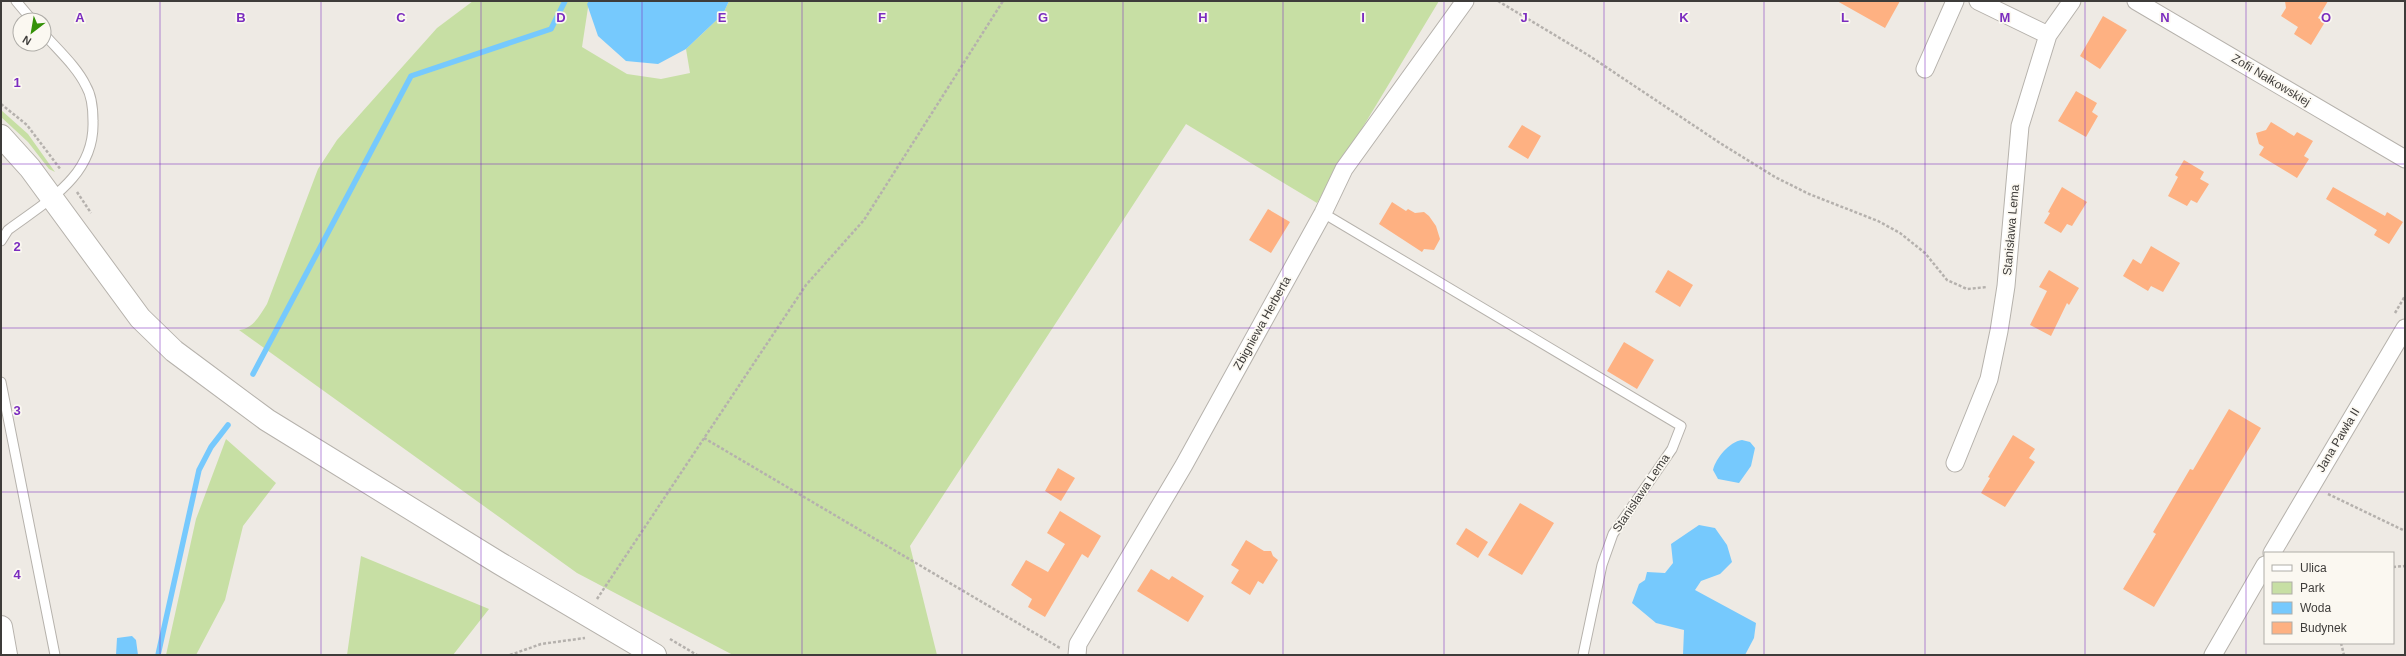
<svg xmlns="http://www.w3.org/2000/svg" width="2406" height="656" viewBox="0 0 2406 656" font-family="Helvetica,sans-serif">
<style>
.green{fill:#c7dfa4}
.water{fill:#76c9fd}
.lines{fill:none;stroke-linecap:round;stroke-linejoin:round}
.stream{stroke:#76c9fd;stroke-width:5.5}
.building{fill:#feb182}
.service-casing{stroke:#b6b2ac;stroke-width:11}
.minor-casing{stroke:#b6b2ac;stroke-width:19}
.secondary-casing{stroke:#b6b2ac;stroke-width:24}
.primary-casing{stroke:#b6b2ac;stroke-width:24}
.path{stroke:#b5b1ad;stroke-width:2.5;stroke-dasharray:3 2;stroke-linecap:butt}
.service{stroke:#fff;stroke-width:9}
.minor{stroke:#fff;stroke-width:17}
.secondary{stroke:#fff;stroke-width:22}
.primary{stroke:#fff;stroke-width:22}
.grid{fill:none;stroke:#7b2cbf;stroke-width:1;stroke-opacity:0.55}
.labels{text-anchor:middle;dominant-baseline:central;stroke-width:3.5;stroke-linejoin:round;paint-order:stroke}
.street-label{font-size:12px;fill:#3e3c3a;stroke:#fbf8f1}
.grid-label{font-size:13px;text-anchor:middle;font-weight:bold;fill:#7b2cbf;stroke:#fbf8f1;stroke-width:3.5;stroke-linejoin:round;paint-order:stroke}
</style>
<rect width="100%" height="100%" fill="#eeeae4"/>
<!-- green -->
<path class="green" d="M 473,1 L 589,1 L 582,47 L 627,74 L 661,79 L 690,73 L 686,49 L 723,14 L 729,1 L 1439,1 L 1317,203 L 1186,124 L 910,546 L 937,655 L 733,655 L 577,573 L 239,330 C 253,329 260,315 267,304 L 318,169 L 337,140 L 437,28 Z
M 1,110 L 28,134 L 55,172 L 49,169 L 28,142 L 1,117 Z
M 226,439 L 276,483 L 243,526 L 225,600 L 196,655 L 166,655 L 196,519 Z
M 361,556 L 489,609 L 453,655 L 347,655 Z"/>
<!-- water -->
<path class="water" d="M 589,1 L 729,1 L 723,14 L 686,49 L 658,64 L 626,61 L 598,36 L 587,4 Z
M 1742,440 L 1750,442 L 1755,448 L 1751,466 L 1739,483 L 1718,479 L 1713,470 C 1716,458 1729,442 1742,440 Z
M 1699,525 L 1715,528 L 1727,545 L 1732,562 L 1720,574 L 1701,581 L 1695,590 L 1756,623 L 1754,638 L 1745,655 L 1683,655 L 1684,630 L 1656,623 L 1632,603 L 1639,584 L 1645,580 L 1647,572 L 1665,573 L 1673,563 L 1671,544 Z
M 132,636 L 136,640 L 138,655 L 116,655 L 117,638 Z"/>
<g class="lines">
<!-- stream -->
<path class="stream" d="M 253,374 L 411,76 L 551,29 L 565,1
M 158,655 L 199,470 L 211,447 L 228,425"/>
</g>
<!-- building -->
<path class="building" d="M 1837,1 L 1900,1 L 1885,28 Z
M 2285,1 L 2328,1 L 2318,18 L 2325,22 L 2311,45 L 2294,34 L 2298,27 L 2281,16 L 2286,8 Z
M 2103,16 L 2127,30 L 2100,69 L 2080,56 Z
M 2076,91 L 2097,103 L 2092,112 L 2098,116 L 2086,137 L 2058,121 Z
M 2271,122 L 2294,136 L 2297,132 L 2313,141 L 2304,156 L 2309,159 L 2297,178 L 2259,155 L 2264,147 L 2259,144 L 2256,133 L 2266,130 Z
M 1522,125 L 1541,136 L 1528,159 L 1508,147 Z
M 2184,160 L 2204,172 L 2200,179 L 2209,184 L 2197,203 L 2191,200 L 2187,206 L 2168,196 L 2178,177 L 2175,175 Z
M 2062,187 L 2087,202 L 2072,226 L 2067,224 L 2061,233 L 2044,223 L 2050,213 L 2048,212 Z
M 2333,187 L 2385,216 L 2387,212 L 2403,222 L 2389,244 L 2374,235 L 2377,230 L 2326,199 Z
M 1392,202 L 1406,211 L 1408,209 L 1415,213 L 1424,212 L 1429,216 L 1436,226 L 1440,239 L 1434,250 L 1424,249 L 1422,252 L 1379,224 Z
M 1268,209 L 1290,222 L 1271,253 L 1249,240 Z
M 2151,246 L 2180,263 L 2163,292 L 2151,286 L 2148,291 L 2123,276 L 2133,259 L 2141,264 Z
M 1668,270 L 1693,285 L 1680,307 L 1655,292 Z
M 2049,270 L 2079,288 L 2069,305 L 2067,303 L 2051,336 L 2030,325 L 2047,291 L 2039,287 Z
M 1624,342 L 1654,360 L 1637,389 L 1607,371 Z
M 2229,409 L 2261,428 L 2154,607 L 2123,589 L 2156,534 L 2153,532 L 2190,469 L 2193,470 Z
M 2013,435 L 2035,449 L 2029,458 L 2035,462 L 2005,507 L 1981,493 L 1990,478 L 1988,477 Z
M 1058,468 L 1075,478 L 1061,501 L 1045,491 Z
M 1520,503 L 1554,523 L 1522,575 L 1488,555 Z
M 1060,511 L 1101,536 L 1088,558 L 1082,554 L 1045,617 L 1028,607 L 1032,599 L 1011,585 L 1026,560 L 1048,572 L 1065,544 L 1047,533 Z
M 1466,528 L 1488,542 L 1478,558 L 1456,544 Z
M 1246,540 L 1264,551 L 1271,551 L 1273,556 L 1278,560 L 1263,584 L 1258,581 L 1250,595 L 1231,583 L 1239,570 L 1231,565 Z
M 1151,569 L 1169,580 L 1172,576 L 1204,596 L 1188,622 L 1137,591 Z"/>
<g class="lines">
<!-- service casing -->
<g class="service-casing">
<path id="service" d="M 16,1 L 32,20
M 1323,213 L 1681,426 L 1672,449 L 1613,534 L 1602,565 L 1583,655
M 1,241 L 8,230 C 47,201 95,176 93,121 C 93,110 92,96 86,86 C 77,67 58,50 44,34
M 1,382 L 55,655"/>
</g>
<!-- minor casing -->
<g class="minor-casing">
<path id="minor" d="M 1978,1 L 2048,35
M 2136,1 L 2405,159
M 1925,69 L 1955,1
M 1955,463 L 1989,379 L 1999,331 L 2006,286 L 2020,126 L 2048,35 L 2072,1
M 2272,553 L 2405,328
M 1077,655 L 1078,644 L 1184,465 L 1323,213 L 1344,169 L 1465,1
M 2213,655 L 2265,565"/>
</g>
<!-- secondary casing -->
<g class="secondary-casing">
<path id="secondary" d="M 1,136 L 30,168 L 140,318 L 174,351 L 267,420 L 499,563 L 655,655"/>
</g>
<!-- primary casing -->
<g class="primary-casing">
<path id="primary" d="M 1,627 L 6,655"/>
</g>
<!-- path -->
<path class="path" d="M 1498,1 L 1588,55 L 1720,143 L 1775,177 L 1809,194 L 1878,221 L 1900,233 L 1925,253 L 1947,280 L 1967,289 L 1987,287
M 1,104 L 27,125 L 61,170
M 77,192 L 91,213
M 2395,313 L 2405,296
M 704,438 L 1060,648
M 2328,494 L 2405,531
M 2393,567 L 2405,566
M 597,599 L 806,285 L 864,220 L 1003,1
M 670,639 L 697,655
M 2341,643 L 2344,655
M 510,655 L 541,644 L 585,638"/>
<!-- service -->
<use href="#service" class="service"/>
<!-- minor -->
<use href="#minor" class="minor"/>
<!-- secondary -->
<use href="#secondary" class="secondary"/>
<!-- primary -->
<use href="#primary" class="primary"/>
</g>
<!-- grid -->
<path class="grid" d="M 160,1 L 160,655M 321,1 L 321,655M 481,1 L 481,655M 642,1 L 642,655M 802,1 L 802,655M 962,1 L 962,655M 1123,1 L 1123,655M 1283,1 L 1283,655M 1444,1 L 1444,655M 1604,1 L 1604,655M 1764,1 L 1764,655M 1925,1 L 1925,655M 2085,1 L 2085,655M 2246,1 L 2246,655M 1,164 L 2405,164M 1,328 L 2405,328M 1,492 L 2405,492"/>
<g class="labels">
<!-- street labels -->
<g class="street-label">
<text transform="translate(2271 80) rotate(31)">Zofii Nałkowskiej</text>
<text transform="translate(2011 230) rotate(-85)">Stanisława Lema</text>
<text transform="translate(1262 323) rotate(-61)">Zbigniewa Herberta</text>
<text transform="translate(2338 440) rotate(-59)">Jana Pawła II</text>
<text transform="translate(1641 493) rotate(-56)">Stanisława Lema</text>
</g>
</g>
<g class="grid-label">
<text x="80" y="22">A</text>
<text x="241" y="22">B</text>
<text x="401" y="22">C</text>
<text x="561" y="22">D</text>
<text x="722" y="22">E</text>
<text x="882" y="22">F</text>
<text x="1043" y="22">G</text>
<text x="1203" y="22">H</text>
<text x="1363" y="22">I</text>
<text x="1524" y="22">J</text>
<text x="1684" y="22">K</text>
<text x="1845" y="22">L</text>
<text x="2005" y="22">M</text>
<text x="2165" y="22">N</text>
<text x="2326" y="22">O</text>
<text x="17" y="87">1</text>
<text x="17" y="251">2</text>
<text x="17" y="415">3</text>
<text x="17" y="579">4</text>
</g>
<!-- border -->
<rect width="2406" height="656" fill="none" stroke="#3e3c3a" stroke-width="4"/>
<!-- legend -->
<rect x="2264" y="552" width="130" height="92" fill="#fbf8f1" stroke="#afada8"/>
<rect x="2272" y="565" width="20" height="6" fill="#ffffff" stroke="#afada8"/>
<text x="2300" y="572" font-size="12" fill="#3e3c3a">Ulica</text>
<rect x="2272" y="582" width="20" height="12" fill="#c7dfa4" stroke="#afada8"/>
<text x="2300" y="592" font-size="12" fill="#3e3c3a">Park</text>
<rect x="2272" y="602" width="20" height="12" fill="#76c9fd" stroke="#afada8"/>
<text x="2300" y="612" font-size="12" fill="#3e3c3a">Woda</text>
<rect x="2272" y="622" width="20" height="12" fill="#feb182" stroke="#afada8"/>
<text x="2300" y="632" font-size="12" fill="#3e3c3a">Budynek</text>
<!-- north arrow -->
<g transform="translate(32 32) rotate(211)"><circle r="19" fill="#fbf8f1" stroke="#afada8"/>
<path d="M0-3L7 15L0 10L-7 15Z" fill="#349107"/>
<text y="-6" font-size="11" font-weight="bold" text-anchor="middle" fill="#3e3c3a">N</text>
</g>
</svg>
